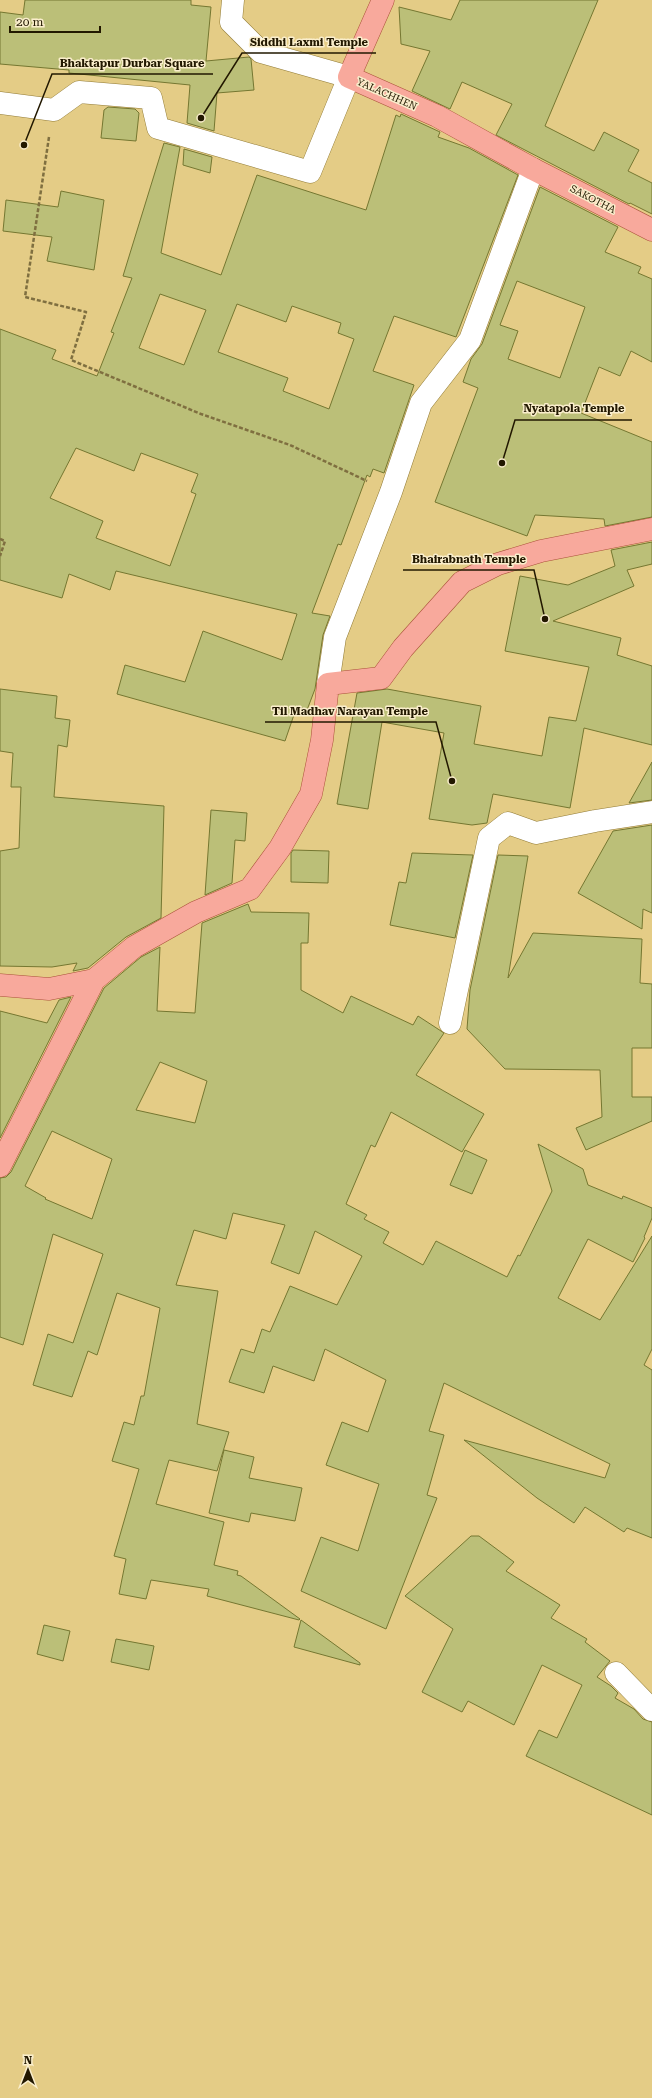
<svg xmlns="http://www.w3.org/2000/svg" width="652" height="2098" viewBox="0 0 652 2098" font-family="'Roboto Serif',serif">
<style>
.building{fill:#bbbf78;stroke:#757731;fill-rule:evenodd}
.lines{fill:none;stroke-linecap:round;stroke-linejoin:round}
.minor-casing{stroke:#927b35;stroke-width:23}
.major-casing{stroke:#aa513a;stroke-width:23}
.path{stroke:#7f6f40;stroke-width:2.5;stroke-dasharray:4 2;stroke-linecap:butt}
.minor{stroke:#fff;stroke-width:22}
.major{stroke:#f8a99c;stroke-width:22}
.labels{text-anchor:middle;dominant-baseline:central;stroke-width:3;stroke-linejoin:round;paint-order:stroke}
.street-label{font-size:10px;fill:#221800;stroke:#faeecc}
.leader{fill:none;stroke:#221800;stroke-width:1.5}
.callout-dot{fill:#221800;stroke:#faeecc;stroke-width:1.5}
.callout-label{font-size:11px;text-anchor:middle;font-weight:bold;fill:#221800;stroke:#faeecc;stroke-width:3;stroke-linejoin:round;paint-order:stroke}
</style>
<rect width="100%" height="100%" fill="#e4cc86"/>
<!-- building -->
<path class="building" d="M 25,0 L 191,0 L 191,5 L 211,7 L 206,61 L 249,57 L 251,59 L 254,90 L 217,93 L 214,131 L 187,123 L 190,85 L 69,73 L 69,70 L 0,64 L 0,12 L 23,15 Z
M 460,0 L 598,0 L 545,126 L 594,151 L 604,132 L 639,150 L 628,171 L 652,183 L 652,214 L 630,203 L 629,204 L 496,135 L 512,104 L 462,82 L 450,109 L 412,91 L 430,51 L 401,44 L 399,7 L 451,20 Z
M 108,107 L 135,109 L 139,113 L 136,141 L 101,138 L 104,110 Z
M 401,114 L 440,132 L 438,137 L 469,148 L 518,175 L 456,337 L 394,316 L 373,371 L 414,385 L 384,473 L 373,469 L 370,477 L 367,475 L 341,545 L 338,544 L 312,613 L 330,616 L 323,635 L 315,689 L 307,710 L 297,706 L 285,741 L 117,694 L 125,665 L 185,682 L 203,631 L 282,660 L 297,614 L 116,571 L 110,590 L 69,574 L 62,598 L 0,580 L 0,329 L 56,350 L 52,359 L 97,376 L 114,333 L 111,332 L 132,278 L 123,276 L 164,143 L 180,147 L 161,253 L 221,275 L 257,175 L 366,210 L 396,115 L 400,117 ZM 160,294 L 206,310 L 184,365 L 139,348 ZM 237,304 L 286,322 L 292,306 L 341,323 L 338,333 L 354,339 L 329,409 L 283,391 L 288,378 L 218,352 ZM 76,448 L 134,471 L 141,453 L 198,474 L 191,492 L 196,494 L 170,566 L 96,538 L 103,521 L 50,498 Z
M 184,149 L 212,157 L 210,173 L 183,165 Z
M 540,187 L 618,227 L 605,252 L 641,267 L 638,273 L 652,279 L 652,362 L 631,351 L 620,376 L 599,367 L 581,413 L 652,442 L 652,517 L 605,526 L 604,519 L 535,515 L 527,536 L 435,502 L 478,388 L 463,382 L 471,359 L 482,344 ZM 517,281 L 585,307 L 560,378 L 508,359 L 518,331 L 500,325 Z
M 61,191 L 104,200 L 94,270 L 47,261 L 52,237 L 3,231 L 6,200 L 58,207 Z
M 652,542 L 652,564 L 627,570 L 634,586 L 553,621 L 621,638 L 617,655 L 652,666 L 652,745 L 584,728 L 570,808 L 493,794 L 487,823 L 472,825 L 429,819 L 444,733 L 382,722 L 368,809 L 337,804 L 357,693 L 387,689 L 481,706 L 474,744 L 542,756 L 549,717 L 576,721 L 589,667 L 505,651 L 520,576 L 568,585 L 615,566 L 611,550 Z
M 0,689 L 57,696 L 55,718 L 70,720 L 67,747 L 58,745 L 54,797 L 164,806 L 161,918 L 126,937 L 88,968 L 73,971 L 77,963 L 52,967 L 0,966 L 0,851 L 19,848 L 21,787 L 11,787 L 13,753 L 0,751 Z
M 652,762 L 652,800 L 629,803 Z
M 211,810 L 247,813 L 245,841 L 235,840 L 232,883 L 205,895 Z
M 652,825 L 652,913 L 643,909 L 642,929 L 578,893 L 613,831 Z
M 293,850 L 329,851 L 328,883 L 291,882 L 291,853 Z
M 412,853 L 473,855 L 455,938 L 390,925 L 399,882 L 406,883 Z
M 498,855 L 528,856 L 508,978 L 533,933 L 642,939 L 640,983 L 652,984 L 652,1048 L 632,1048 L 632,1097 L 652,1097 L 652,1121 L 586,1150 L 576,1128 L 602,1117 L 600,1070 L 505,1069 L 467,1029 L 470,990 Z
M 248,904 L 251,912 L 309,913 L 308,943 L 301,943 L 301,990 L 343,1013 L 351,996 L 413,1025 L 418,1016 L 441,1031 L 444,1033 L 416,1075 L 484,1114 L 462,1152 L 391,1112 L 375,1147 L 371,1145 L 346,1204 L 367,1215 L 364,1219 L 389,1232 L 383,1243 L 423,1265 L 436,1241 L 507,1277 L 518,1255 L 520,1256 L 552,1191 L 538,1144 L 583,1169 L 588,1185 L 622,1199 L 623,1196 L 652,1208 L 652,1218 L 644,1237 L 645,1238 L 633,1262 L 588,1239 L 558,1298 L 600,1320 L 652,1236 L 652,1349 L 644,1365 L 652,1370 L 652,1538 L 627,1528 L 624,1532 L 585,1507 L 574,1523 L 537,1498 L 464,1440 L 605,1478 L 610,1464 L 444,1383 L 429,1431 L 444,1435 L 427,1495 L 437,1498 L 386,1629 L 301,1591 L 321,1537 L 358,1551 L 379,1484 L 326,1465 L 342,1422 L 368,1432 L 386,1380 L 325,1349 L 314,1381 L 273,1366 L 264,1393 L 229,1382 L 241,1349 L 254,1353 L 262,1329 L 270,1332 L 290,1286 L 337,1305 L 362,1256 L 315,1231 L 299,1274 L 271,1263 L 285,1225 L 233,1213 L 226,1239 L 194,1230 L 176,1285 L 218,1291 L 197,1424 L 229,1432 L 217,1471 L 169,1460 L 156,1504 L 224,1522 L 214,1565 L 238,1571 L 237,1575 L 241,1576 L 300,1619 L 299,1620 L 207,1596 L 209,1589 L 151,1580 L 146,1599 L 119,1594 L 126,1559 L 114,1556 L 139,1469 L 112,1461 L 124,1422 L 134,1425 L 141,1396 L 144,1396 L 160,1308 L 117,1293 L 97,1355 L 88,1351 L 72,1397 L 33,1385 L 48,1334 L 73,1343 L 103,1254 L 53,1234 L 23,1345 L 0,1337 L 0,1178 L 6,1177 L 11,1172 L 104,988 L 141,957 L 160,947 L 157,1011 L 195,1013 L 202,923 ZM 160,1062 L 207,1081 L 195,1123 L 136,1110 ZM 52,1131 L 112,1159 L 92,1219 L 45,1199 L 46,1198 L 25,1186 Z
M 71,997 L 0,1138 L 0,1011 L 47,1023 L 59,1000 Z
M 465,1150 L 487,1160 L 472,1194 L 450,1185 Z
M 224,1450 L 254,1457 L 249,1478 L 302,1488 L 295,1521 L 251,1513 L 249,1522 L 209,1513 Z
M 471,1536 L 479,1536 L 514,1562 L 506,1571 L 560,1605 L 551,1618 L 587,1639 L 585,1642 L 610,1661 L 597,1677 L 611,1686 L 618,1693 L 615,1698 L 634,1709 L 643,1719 L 652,1722 L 652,1815 L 526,1756 L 539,1730 L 557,1738 L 582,1685 L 542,1665 L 514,1725 L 468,1701 L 462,1712 L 422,1692 L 453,1629 L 405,1596 Z
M 301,1620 L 360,1663 L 360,1665 L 294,1647 Z
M 44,1625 L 70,1631 L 63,1661 L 37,1654 Z
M 116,1639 L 154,1646 L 149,1670 L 111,1662 Z"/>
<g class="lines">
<!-- minor casing -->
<g class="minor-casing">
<path id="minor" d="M 0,103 L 54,110 L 79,92 L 151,98 L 158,128 L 310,172 L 349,77 L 261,52 L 231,22 L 233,0
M 328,684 L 335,637 L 391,492 L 421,403 L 470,340 L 533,169
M 450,1023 L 489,838 L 508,823 L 536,833 L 595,821 L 652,812
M 616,1673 L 652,1710"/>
</g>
<!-- major casing -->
<g class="major-casing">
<path id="major" d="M 383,0 L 349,77 L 437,116 L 533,169 L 652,230
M 0,985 L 49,989 L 94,980
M 0,1166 L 94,980 L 134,947 L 196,912 L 250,889 L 280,848 L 311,794 L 322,740 L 328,684 L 381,678 L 403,648 L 462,582 L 498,564 L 541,551 L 652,529"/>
</g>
<!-- path -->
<path class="path" d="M 49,137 L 25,297 L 86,312 L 71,360 L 201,414 L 290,445 L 367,481
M 0,539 L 5,541 L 0,556"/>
<!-- minor -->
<use href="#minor" class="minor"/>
<!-- major -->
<use href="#major" class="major"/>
</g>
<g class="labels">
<!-- street labels -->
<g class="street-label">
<text transform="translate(387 94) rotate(24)">YALACHHEN</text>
<text transform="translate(593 199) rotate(27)">SAKOTHA</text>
</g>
</g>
<!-- callouts -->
<path class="leader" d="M201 118L242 53H376M24 145L52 74H213M502 463L515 420H632M545 619L534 570H403M452 781L436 722H265"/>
<g class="callout-dot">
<circle cx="201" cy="118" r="4"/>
<circle cx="24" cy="145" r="4"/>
<circle cx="502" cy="463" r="4"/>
<circle cx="545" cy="619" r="4"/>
<circle cx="452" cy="781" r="4"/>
</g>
<g class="callout-label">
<text x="309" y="46">Siddhi Laxmi Temple</text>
<text x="132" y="67">Bhaktapur Durbar Square</text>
<text x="574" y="412">Nyatapola Temple</text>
<text x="469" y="563">Bhairabnath Temple</text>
<text x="350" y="715">Til Madhav Narayan Temple</text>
</g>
<!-- north arrow -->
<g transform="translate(28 2070)" stroke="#faeecc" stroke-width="3" paint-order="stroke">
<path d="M0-3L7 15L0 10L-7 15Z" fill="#221800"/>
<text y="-6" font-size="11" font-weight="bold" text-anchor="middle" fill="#221800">N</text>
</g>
<!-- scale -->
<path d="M10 26v6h90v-6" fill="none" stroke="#221800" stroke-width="2"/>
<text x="16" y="26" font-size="12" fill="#221800" stroke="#faeecc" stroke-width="3" paint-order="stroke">20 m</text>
</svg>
